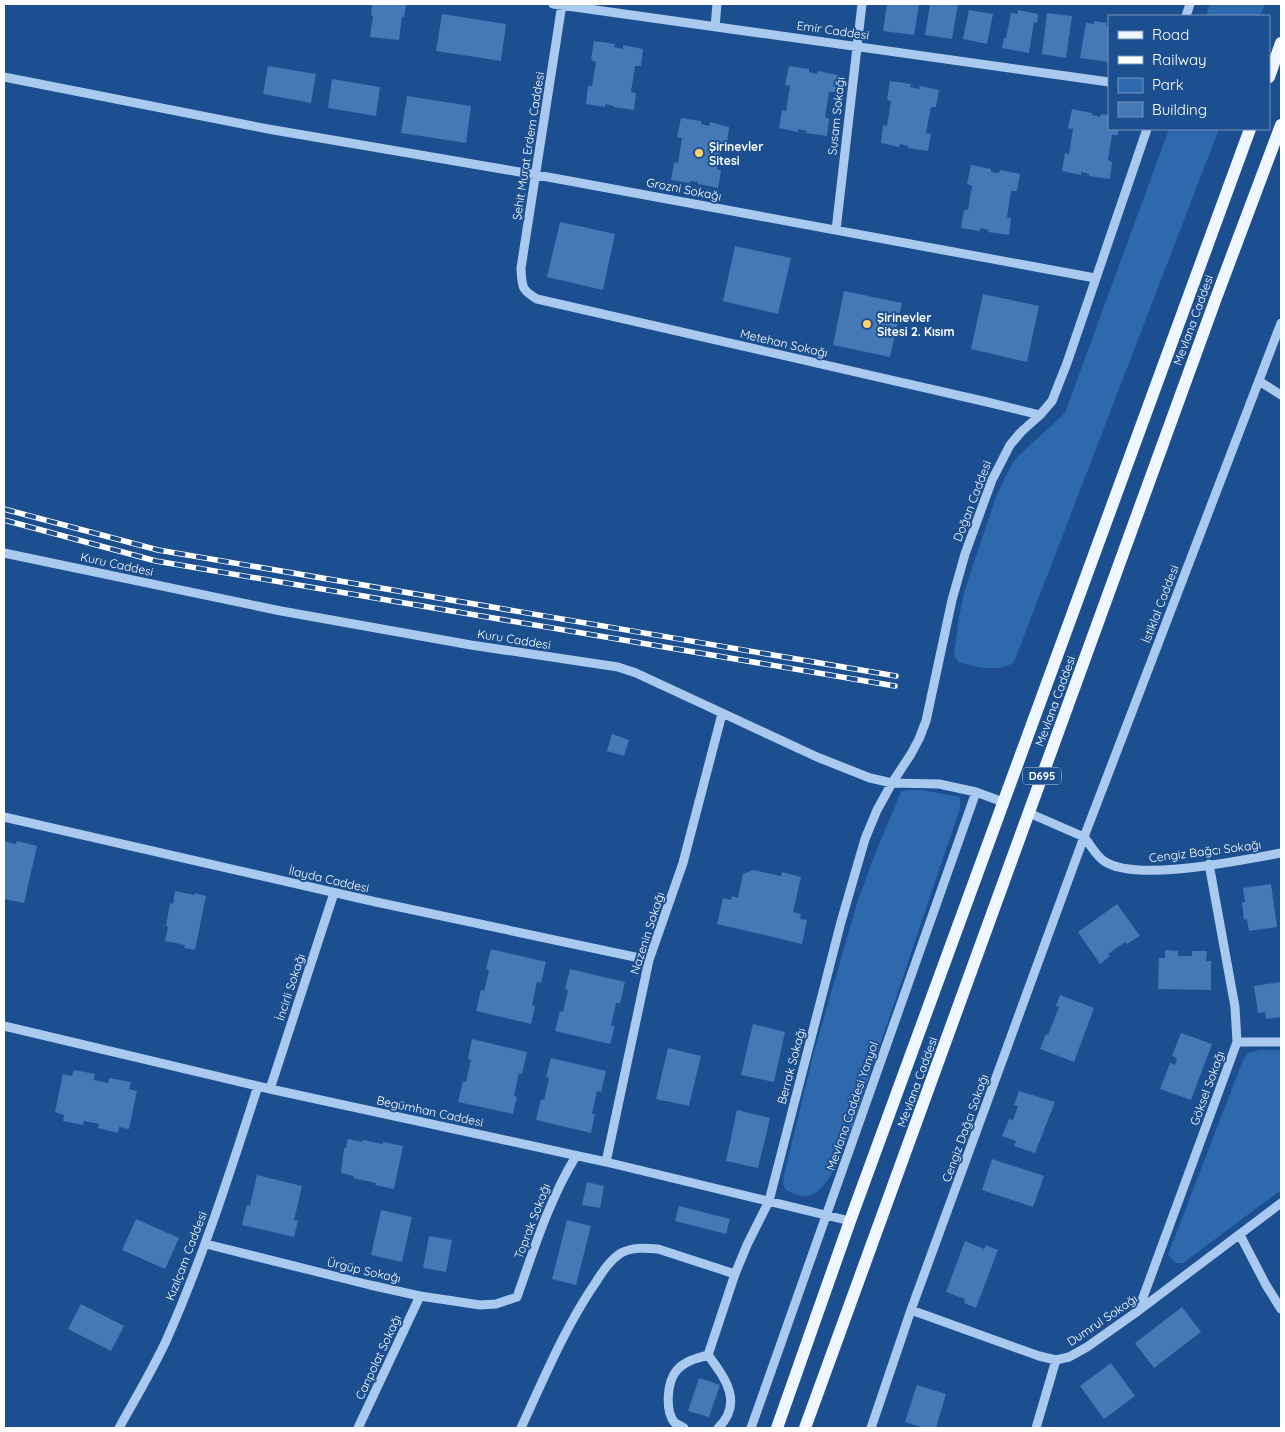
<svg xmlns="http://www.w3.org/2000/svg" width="1285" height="1432" viewBox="0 0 1285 1432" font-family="Quicksand,sans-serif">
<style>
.green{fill:#2e69ad}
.building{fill:#4478b7}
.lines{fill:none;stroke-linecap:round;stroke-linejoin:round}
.minor{stroke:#a9c9ee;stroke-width:9}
.major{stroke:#f0f6ff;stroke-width:12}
.rail-casing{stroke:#fff;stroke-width:5.5}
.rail{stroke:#1b4f8f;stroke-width:4;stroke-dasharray:11;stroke-linecap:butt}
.poi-dot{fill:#ffd166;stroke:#1b4f8f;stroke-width:2}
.labels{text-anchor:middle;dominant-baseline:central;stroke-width:4;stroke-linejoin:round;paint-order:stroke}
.shield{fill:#1b4f8f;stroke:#bbcadd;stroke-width:1}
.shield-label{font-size:11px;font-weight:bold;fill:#fff}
.street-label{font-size:12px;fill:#fff;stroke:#1b4f8f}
.poi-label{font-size:12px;font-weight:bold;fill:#fff;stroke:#1b4f8f;text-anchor:start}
</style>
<rect width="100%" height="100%" fill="#1b4f8f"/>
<!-- green -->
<path class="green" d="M 1210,4 L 1265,4 L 1260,16 L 1206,16 Z
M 1169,129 L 1219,129 L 1014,662 C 999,673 976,667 958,662 L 954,655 L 959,617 L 965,589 L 995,500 L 1007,473 L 1015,459 L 1065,413 Z
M 906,790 L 922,790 L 960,797 L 960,808 L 851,1131 C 843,1149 828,1196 805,1196 C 798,1196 792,1193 786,1190 L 783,1185 L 784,1175 L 814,1052 L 858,900 L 875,854 L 901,792 Z
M 1260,1050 L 1281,1050 L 1281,1190 L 1183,1263 L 1175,1263 L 1168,1255 L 1243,1060 L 1248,1053 Z"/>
<!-- building -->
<path class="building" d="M 372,4 L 406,4 L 404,17 L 402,17 L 399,40 L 370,37 L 373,16 L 371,15 Z
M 887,4 L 919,4 L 914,35 L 883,31 Z
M 930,4 L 958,4 L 952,39 L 925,35 Z
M 969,10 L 993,14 L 987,44 L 963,39 Z
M 1018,10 L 1038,14 L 1037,23 L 1034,22 L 1029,53 L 1002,48 L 1004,38 L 1006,38 L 1011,13 L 1017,14 Z
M 1047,13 L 1072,16 L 1066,58 L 1042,54 Z
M 442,14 L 506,24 L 501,61 L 436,51 Z
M 1094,21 L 1107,23 L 1106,26 L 1109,26 L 1108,62 L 1080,58 L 1086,23 L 1094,24 Z
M 594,41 L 615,44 L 614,47 L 623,49 L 623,45 L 643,49 L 641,66 L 635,66 L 631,92 L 636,93 L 634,110 L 613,107 L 614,106 L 605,104 L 605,107 L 586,104 L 588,86 L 592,86 L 596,62 L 591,60 Z
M 268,66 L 316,74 L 311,103 L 263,94 Z
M 789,66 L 809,69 L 809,72 L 817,74 L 818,71 L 838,75 L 835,92 L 829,92 L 825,117 L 829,119 L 827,136 L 806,133 L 807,131 L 798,129 L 798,132 L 779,128 L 782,110 L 786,111 L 790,86 L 785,85 Z
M 332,79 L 380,87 L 376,116 L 328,108 Z
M 890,81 L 911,84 L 910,87 L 919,89 L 920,86 L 939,90 L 936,107 L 931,107 L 926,133 L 931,134 L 928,151 L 908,148 L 908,146 L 900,144 L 899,147 L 881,143 L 883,125 L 887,126 L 891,101 L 887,100 Z
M 407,96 L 471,106 L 466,143 L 401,133 Z
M 1072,109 L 1092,113 L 1092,115 L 1100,117 L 1101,114 L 1109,115 L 1109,129 L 1119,129 L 1118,135 L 1112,135 L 1108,160 L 1112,162 L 1110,179 L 1089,176 L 1089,174 L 1081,172 L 1081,175 L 1062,171 L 1065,153 L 1069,154 L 1073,129 L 1068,128 Z
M 681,118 L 701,121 L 701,124 L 709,126 L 710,122 L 729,127 L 727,144 L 721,144 L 717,169 L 721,171 L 718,188 L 698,184 L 698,182 L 690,181 L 689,183 L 671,180 L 674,162 L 678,163 L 682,138 L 677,137 Z
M 971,165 L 991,169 L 991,172 L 999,173 L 1000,170 L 1020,174 L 1017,191 L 1011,191 L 1007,217 L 1011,218 L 1009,235 L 988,232 L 989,230 L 980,228 L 980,231 L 961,228 L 964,210 L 968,210 L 972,186 L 967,184 Z
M 560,222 L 615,234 L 603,290 L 547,277 Z
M 735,246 L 791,258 L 778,314 L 723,301 Z
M 844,291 L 902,303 L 890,357 L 833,345 Z
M 983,294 L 1039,306 L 1027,362 L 971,349 Z
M 612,734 L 629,740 L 624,756 L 607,751 Z
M 4,841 L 16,844 L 17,841 L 37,846 L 24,903 L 4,899 Z
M 753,870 L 781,876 L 782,872 L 801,877 L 793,912 L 801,914 L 800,919 L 807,920 L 802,944 L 717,924 L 723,898 L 731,900 L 732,896 L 738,898 L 743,874 Z
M 1271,884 L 1277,927 L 1249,931 L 1247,919 L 1244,920 L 1242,902 L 1245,902 L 1243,888 Z
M 175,891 L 195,895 L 195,893 L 206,896 L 195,950 L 184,948 L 185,945 L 165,941 L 168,927 L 166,926 L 170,903 L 173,904 Z
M 1117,904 L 1140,936 L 1127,944 L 1125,942 L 1108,954 L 1110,956 L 1100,964 L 1078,932 Z
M 491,949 L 546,962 L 541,983 L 537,982 L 532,1005 L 535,1006 L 531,1024 L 476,1011 L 481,990 L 484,991 L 489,970 L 486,969 Z
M 1165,950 L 1178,951 L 1178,956 L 1192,956 L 1192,951 L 1207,951 L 1206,961 L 1211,961 L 1211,990 L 1158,989 L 1159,958 L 1165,958 Z
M 570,969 L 625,982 L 620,1003 L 616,1003 L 611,1026 L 615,1026 L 610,1044 L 555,1031 L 560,1011 L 563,1012 L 568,990 L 565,989 Z
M 1281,982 L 1281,1017 L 1266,1019 L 1265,1012 L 1258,1013 L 1254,986 Z
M 1060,995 L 1094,1008 L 1074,1062 L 1040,1049 L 1046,1034 L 1048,1035 L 1059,1007 L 1056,1006 Z
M 753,1024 L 785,1032 L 774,1082 L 741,1075 Z
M 1181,1033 L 1212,1044 L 1191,1100 L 1160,1089 L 1170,1063 L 1175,1065 L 1177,1058 L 1172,1056 Z
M 472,1039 L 527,1052 L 522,1074 L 519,1073 L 514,1096 L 517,1097 L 513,1114 L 458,1102 L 463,1081 L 466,1082 L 471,1060 L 468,1059 Z
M 668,1048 L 701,1056 L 689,1106 L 656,1099 Z
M 551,1058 L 606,1071 L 601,1092 L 597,1091 L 592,1114 L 595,1114 L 591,1133 L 536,1120 L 541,1099 L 544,1100 L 549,1078 L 546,1077 Z
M 74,1070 L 95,1074 L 94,1080 L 108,1083 L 109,1078 L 131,1082 L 129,1089 L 137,1091 L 129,1129 L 119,1127 L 118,1133 L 98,1128 L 99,1124 L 84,1121 L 83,1125 L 63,1121 L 64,1115 L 55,1112 L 63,1074 L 72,1076 Z
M 1019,1091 L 1055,1102 L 1035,1153 L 1014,1146 L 1016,1141 L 1002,1136 L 1009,1119 L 1013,1120 L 1018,1106 L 1014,1105 Z
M 737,1110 L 770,1118 L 758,1168 L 726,1161 Z
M 348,1139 L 362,1142 L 363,1140 L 383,1144 L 383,1142 L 403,1146 L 394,1189 L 375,1185 L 376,1183 L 353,1178 L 354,1176 L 341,1173 L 344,1148 L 346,1148 Z
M 992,1159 L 1044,1176 L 1033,1207 L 982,1190 Z
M 257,1175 L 302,1186 L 294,1220 L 298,1221 L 294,1237 L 242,1225 L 247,1205 L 250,1206 Z
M 587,1182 L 604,1186 L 600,1208 L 582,1205 Z
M 679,1206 L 730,1219 L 726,1234 L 675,1221 Z
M 381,1210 L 412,1217 L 402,1262 L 371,1255 Z
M 136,1219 L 179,1238 L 165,1269 L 122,1250 Z
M 567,1220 L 591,1226 L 576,1285 L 552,1279 Z
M 429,1236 L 452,1240 L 446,1272 L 423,1268 Z
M 965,1241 L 984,1249 L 986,1245 L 998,1250 L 976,1308 L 964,1303 L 965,1299 L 946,1292 Z
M 81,1304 L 124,1326 L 111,1351 L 68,1329 Z
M 1182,1307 L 1201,1332 L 1154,1368 L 1135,1343 Z
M 1111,1363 L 1135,1396 L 1104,1419 L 1080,1386 Z
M 699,1378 L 720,1385 L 709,1417 L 688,1411 Z
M 917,1385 L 946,1394 L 936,1428 L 924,1428 L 905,1422 Z"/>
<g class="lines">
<!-- minor -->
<path class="minor" d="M 553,4 L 1109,82
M 562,4 L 521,268 C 522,286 521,290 537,299 L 987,402 L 1040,415
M 1186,16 L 1190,4
M 715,27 L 717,4
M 4,77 L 268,129 L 537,175 L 1095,278
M 836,230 L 862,4
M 1259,381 L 1281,395
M 4,553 L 281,611 L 471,645 L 618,667 L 636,673 L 817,757 L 870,778 L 892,783 L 939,784 L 976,792 L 1003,802
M 1029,813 L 1084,837 L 1281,323
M 4,817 L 376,902 L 649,960
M 1084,837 C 1090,844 1096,856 1104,861 C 1136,883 1241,860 1281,853
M 4,1026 L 270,1089 L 606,1162 L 850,1221
M 1237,1042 L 1281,1042
M 270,1089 L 334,893
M 606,1162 L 649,960 L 683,863 L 722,714
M 1240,1235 L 1266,1285 L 1281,1309
M 206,1244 L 370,1285 L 420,1296 L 480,1305 L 496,1304 L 517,1297 C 534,1249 549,1200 576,1156
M 911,1310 L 1039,1356 L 1056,1360 L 1069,1357 L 1087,1347 L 1138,1311 L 1281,1203
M 1138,1311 L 1237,1042 L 1235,1007 L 1209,864
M 708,1355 L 735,1274 L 747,1245 L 769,1201 L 841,922 L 865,839 L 877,810 L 892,783 L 911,754 L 919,739 L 926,721 L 952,600 L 965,554 L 992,480 L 1010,445 L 1021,432 L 1040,415 L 1052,401 L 1067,363 L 1147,129
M 708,1355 C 725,1378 744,1403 718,1428
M 119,1428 C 135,1399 152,1371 166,1341 C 203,1258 230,1172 258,1086
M 358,1428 L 420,1296
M 521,1428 C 544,1378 565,1327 596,1282 C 603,1271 610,1260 621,1253 C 632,1247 646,1248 658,1249 L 735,1274
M 684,1428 C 681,1426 676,1424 674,1422 C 665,1410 667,1381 677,1370 C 685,1361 697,1358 708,1355
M 751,1428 L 976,792
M 871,1428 L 911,1310 L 1084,837
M 1036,1428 L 1056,1360"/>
<!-- major -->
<path class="major" d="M 1269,77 L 1281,43
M 777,1428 L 850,1221 L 1250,129
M 805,1428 L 1216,298 L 1281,125"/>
<!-- rail casing -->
<g class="rail-casing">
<path id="rail" d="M 4,509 L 158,550 L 896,676
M 4,520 L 156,561 L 895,686"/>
</g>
<!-- rail -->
<use href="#rail" class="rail"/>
</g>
<!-- markers -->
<g class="poi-dot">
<circle cx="699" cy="153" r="5"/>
<circle cx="867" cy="324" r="5"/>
</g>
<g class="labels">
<!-- shield labels -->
<rect class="shield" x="1023" y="767.5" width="38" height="17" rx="4"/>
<g class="shield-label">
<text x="1042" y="776">D695</text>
</g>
<!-- street labels -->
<g class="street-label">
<text transform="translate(833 30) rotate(8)">Emir Caddesi</text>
<text transform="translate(836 116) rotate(-84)">Susam Sokağı</text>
<text transform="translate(528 146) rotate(-81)">Şehit Murat Erdem Caddesi</text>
<text transform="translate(684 189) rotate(11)">Grozni Sokağı</text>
<text transform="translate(1193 320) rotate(-70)">Mevlana Caddesi</text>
<text transform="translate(784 343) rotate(13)">Metehan Sokağı</text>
<text transform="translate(972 501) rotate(-69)">Doğan Caddesi</text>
<text transform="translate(117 564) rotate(12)">Kuru Caddesi</text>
<text transform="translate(1160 604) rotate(-69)">İstiklal Caddesi</text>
<text transform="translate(514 639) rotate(9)">Kuru Caddesi</text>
<text transform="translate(1055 701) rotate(-70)">Mevlana Caddesi</text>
<text transform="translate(1205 851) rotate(-7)">Cengiz Bağcı Sokağı</text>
<text transform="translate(329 879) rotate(13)">İlayda Caddesi</text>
<text transform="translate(647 933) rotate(-72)">Nazenin Sokağı</text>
<text transform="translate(290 987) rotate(-72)">İncirli Sokağı</text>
<text transform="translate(791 1066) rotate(-75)">Berrak Sokağı</text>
<text transform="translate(917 1082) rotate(-70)">Mevlana Caddesi</text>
<text transform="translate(1207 1088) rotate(-70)">Göksel Sokağı</text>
<text transform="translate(852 1106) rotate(-71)">Mevlana Caddesi Yanyol</text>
<text transform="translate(430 1111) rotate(12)">Begümhan Caddesi</text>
<text transform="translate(965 1128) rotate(-70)">Cengiz Dağcı Sokağı</text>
<text transform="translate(532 1221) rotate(-69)">Toprak Sokağı</text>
<text transform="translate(186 1256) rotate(-69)">Kızılçam Caddesi</text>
<text transform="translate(364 1270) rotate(13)">Ürgüp Sokağı</text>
<text transform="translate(1102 1320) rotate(-34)">Dumrul Sokağı</text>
<text transform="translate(378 1357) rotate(-65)">Canpolat Sokağı</text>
</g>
<!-- poi labels -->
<g class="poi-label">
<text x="709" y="146">Şirinevler<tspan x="709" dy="14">Sitesi</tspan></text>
<text x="877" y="317">Şirinevler<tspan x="877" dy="14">Sitesi 2. Kısım</tspan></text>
</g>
</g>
<!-- border -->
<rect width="1285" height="1432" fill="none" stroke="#ffffff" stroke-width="10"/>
<!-- legend -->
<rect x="1108" y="15" width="162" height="115" fill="#1b4f8f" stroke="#7695bc"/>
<rect x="1118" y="31" width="25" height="8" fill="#f0f6ff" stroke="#7695bc"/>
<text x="1152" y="40" font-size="15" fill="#ffffff">Road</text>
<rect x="1118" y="56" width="25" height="8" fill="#ffffff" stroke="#7695bc"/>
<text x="1152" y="65" font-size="15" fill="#ffffff">Railway</text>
<rect x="1118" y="78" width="25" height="15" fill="#2e69ad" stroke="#7695bc"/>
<text x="1152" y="90" font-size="15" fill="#ffffff">Park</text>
<rect x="1118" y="102" width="25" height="15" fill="#4478b7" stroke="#7695bc"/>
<text x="1152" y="115" font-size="15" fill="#ffffff">Building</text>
</svg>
